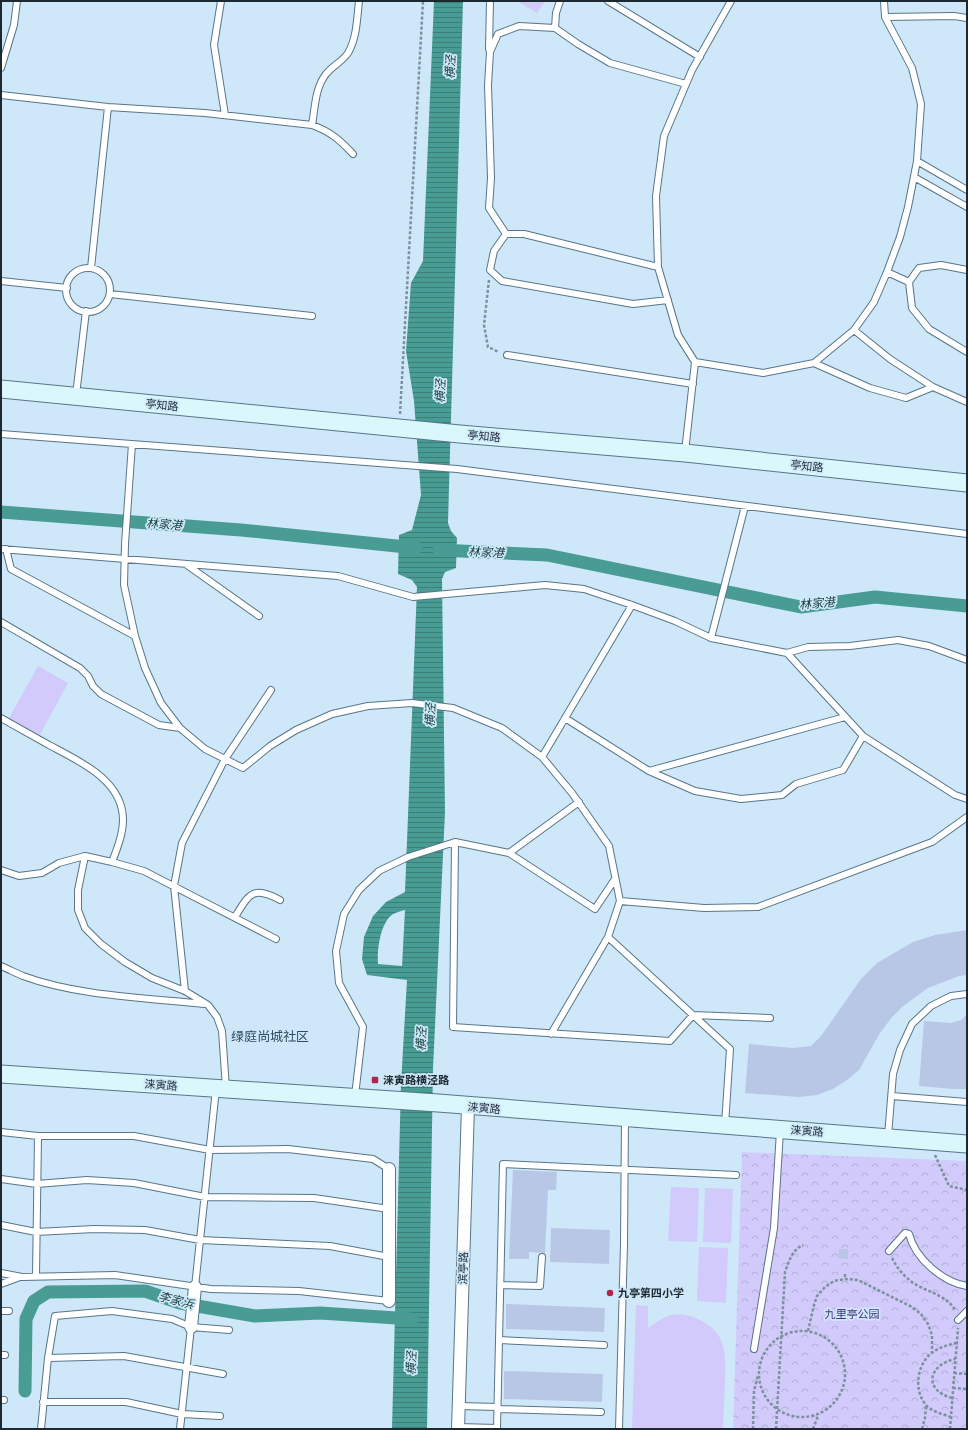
<svg xmlns="http://www.w3.org/2000/svg" width="968" height="1430" viewBox="0 0 968 1430" font-family="Poppins,'Noto Sans SC',sans-serif">
<style>
.forest{fill:url(#forest-crowns)}
.garden{fill:#d1cafa}
.water{fill:url(#water-rules);fill-rule:evenodd}
.lines{fill:none;stroke-linecap:round;stroke-linejoin:round}
.canal{stroke:#489c93;stroke-width:13}
.building{fill:#b9c7e6}
.lane-casing{stroke:#587589;stroke-width:8}
.street-casing{stroke:#587589;stroke-width:14}
.secondary-casing{stroke:#587589;stroke-width:19}
.path{stroke:#7d909e;stroke-width:2.5;stroke-dasharray:3 2;stroke-linecap:butt}
.lane{stroke:#fff;stroke-width:6}
.street{stroke:#fff;stroke-width:12}
.secondary{stroke:#daf7fc;stroke-width:17}
.poi-dot{fill:#b42349;stroke:#cee8fa;stroke-width:1.5}
.labels{text-anchor:middle;dominant-baseline:central;stroke-width:3.5;stroke-linejoin:round;paint-order:stroke}
.street-label{font-size:11px;fill:#1d2931;stroke:#cee8fa}
.poi-label{font-size:11px;font-weight:bold;fill:#1d2931;stroke:#cee8fa;text-anchor:start}
.park-label{font-size:11px;fill:#47357a;stroke:#cee8fa}
.water-label{font-size:12px;font-style:italic;fill:#19403c;stroke:#cee8fa}
.quarter-label{font-size:13px;fill:#304c5e;stroke:#cee8fa}
</style>
<defs>
<pattern id="forest-crowns" width="20" height="18" patternUnits="userSpaceOnUse"><rect width="20" height="18" fill="#d1cafa"/><path d="M2 6a3 3 0 1 1 6 0M12 15a3 3 0 1 1 6 0" fill="none" stroke="#b3aed7"/></pattern>
<pattern id="water-rules" width="6" height="5" patternUnits="userSpaceOnUse"><rect width="6" height="5" fill="#489c93"/><path d="M0 2.5h6" fill="none" stroke="#3b7f79"/></pattern>
</defs>
<rect width="100%" height="100%" fill="#cee8fa"/>
<!-- forest -->
<path class="forest" d="M 742,1152 L 967,1161 L 967,1429 L 733,1429 Z"/>
<!-- garden -->
<path class="garden" d="M 517,1 L 545,1 L 537,13 Z
M 38,666 L 68,683 L 40,735 L 9,718 Z
M 671,1187 L 699,1188 L 697,1242 L 668,1241 Z
M 705,1188 L 733,1189 L 731,1243 L 703,1242 Z
M 699,1247 L 728,1248 L 726,1303 L 697,1301 Z
M 636,1305 L 648,1306 L 648,1328 C 663,1317 674,1310 693,1317 C 727,1330 726,1351 725,1383 C 724,1398 724,1414 723,1429 L 632,1429 Z"/>
<!-- water -->
<path class="water" d="M 434,1 L 463,1 L 448,523 L 451,531 L 457,538 L 456,568 L 445,572 L 442,579 L 445,812 L 433,1069 L 427,1429 L 392,1429 L 401,1084 L 407,980 L 367,975 L 362,959 L 364,937 L 373,916 L 386,902 L 405,892 L 417,587 L 412,580 L 398,574 L 399,535 L 412,530 L 421,495 L 414,401 L 406,351 L 411,283 L 423,261 ZM 405,910 L 402,966 L 378,964 C 377,950 380,923 393,914 C 397,912 401,911 405,910 Z"/>
<g class="lines">
<!-- canal -->
<path class="canal" d="M 1,512 L 241,530 L 416,548
M 439,550 L 547,555 L 801,607 L 875,597 L 967,606
M 25,1391 L 26,1319 L 34,1301 L 48,1292 L 145,1291 L 180,1303 L 255,1316 L 320,1313 L 412,1319"/>
</g>
<!-- building -->
<path class="building" d="M 967,930 L 967,975 L 959,976 L 928,988 L 902,1007 L 892,1017 L 880,1033 L 859,1070 L 847,1080 L 833,1089 L 817,1095 L 799,1097 L 745,1093 L 749,1044 L 793,1048 L 811,1046 L 821,1036 L 861,979 L 877,963 L 913,942 L 935,935 Z
M 967,1014 L 967,1089 L 953,1089 L 919,1086 L 924,1021 L 951,1023 L 961,1020 Z
M 513,1170 L 557,1172 L 556,1190 L 548,1190 L 545,1253 L 529,1252 L 529,1259 L 509,1259 Z
M 551,1228 L 610,1230 L 609,1264 L 550,1262 Z
M 839,1249 L 848,1249 L 848,1259 L 839,1258 Z
M 506,1304 L 605,1308 L 604,1332 L 506,1329 Z
M 504,1371 L 603,1374 L 602,1402 L 504,1399 Z"/>
<g class="lines">
<!-- lane casing -->
<g class="lane-casing">
<path id="lane" d="M 221,1 L 214,45 L 225,115
M 560,1 L 556,13 L 555,28 L 578,44 L 610,63 L 686,84
M 608,1 L 700,57
M 884,1 L 885,17 L 912,68 L 921,104 L 917,161
M 885,17 L 954,16 L 967,18
M 489,49 L 490,1
M 1,68 L 14,25 L 17,1
M 1,95 L 108,107 L 205,113 L 312,125 C 331,132 340,140 353,154
M 312,125 C 315,108 315,88 326,74 C 332,66 343,61 348,53 C 357,38 357,18 359,1
M 914,177 L 967,207
M 506,234 L 489,208 L 491,178 L 488,85 L 490,52 L 498,34 L 519,26 L 555,28
M 658,267 L 524,234 L 506,234 L 494,251 L 490,270 L 502,281 L 633,304 L 668,300
M 91,268 L 108,107
M66 290a22 22 0 1 1 44 0a22 22 0 1 1-44 0Z
M 967,270 L 941,265 L 919,268 L 909,282 L 912,308 L 929,329 L 967,352
M 887,272 L 909,282
M 1,281 L 67,288
M 110,294 L 312,316
M 854,330 L 890,359 L 933,387 L 967,402
M 507,355 L 693,384
M 695,362 L 678,335 L 658,267 L 656,196 L 664,136 L 692,70 L 731,1
M 814,363 L 870,388 L 906,398 L 933,387
M 76,395 L 86,311
M 1,434 L 457,469 L 967,534
M 132,444 L 125,544 L 124,585 L 135,636 L 145,668 L 161,703 L 180,728 L 205,749 L 243,768 L 270,746 L 296,730 L 332,714 L 368,706 L 412,703 L 453,708 L 502,728 L 542,757 L 572,793 L 609,846 L 620,901 L 608,937 L 551,1034
M 685,452 L 695,362 L 763,373 L 814,363 L 854,330 L 874,302 L 887,272 L 900,237 L 908,207 L 917,161 L 967,190
M 1,549 L 338,576 L 413,597 L 545,585 L 584,589 L 632,605 L 675,621 L 711,638 L 787,653 L 808,647 L 850,646 L 898,640 L 929,646 L 967,660
M 6,549 L 11,569 L 135,636
M 187,565 L 259,616
M 1,622 L 80,668 L 88,676 L 93,686 L 101,694 L 159,725 L 180,728
M 711,638 L 745,506
M 787,653 L 863,736 L 955,795 L 967,799
M 1,718 C 17,727 33,736 49,745 C 79,761 123,780 123,820 C 123,834 117,849 112,862
M 565,718 L 649,771 L 695,791 L 741,799 L 782,795 L 796,784 L 843,770 L 863,736
M 542,757 L 632,605
M 649,771 L 845,717
M 455,842 L 453,1027 L 670,1041 L 693,1015 L 770,1018
M 509,853 L 579,802
M 85,856 L 78,890 L 78,910 L 85,928 L 101,944 L 125,962 L 152,978 L 185,991 L 208,1005 L 217,1017 L 222,1031 L 226,1088
M 1,870 L 19,876 L 42,873 L 59,863 L 85,856 L 112,862 L 144,871 L 276,939
M 620,901 L 704,908 L 758,907 L 932,842 L 967,817
M 235,917 C 249,894 253,885 280,900
M 608,937 L 730,1049 L 725,1125
M 1,966 C 8,969 16,973 23,976 C 77,996 147,998 204,1004
M 185,991 L 174,886 L 182,843 L 225,759 L 271,690
M 355,1096 L 363,1027 L 339,983 L 336,951 L 344,914 L 359,890 L 379,871 L 408,857 L 455,842 L 509,853 L 595,909 L 615,879
M 892,1096 L 967,1102
M 1,1132 L 38,1136 L 134,1136 L 210,1150 L 288,1149 L 373,1159 L 389,1169
M 888,1136 L 893,1074 L 900,1050 L 912,1024 L 931,1006 L 951,996 L 967,994
M 1,1179 L 37,1184 L 87,1180 L 134,1183 L 205,1197 L 314,1198 L 389,1209
M 1,1225 L 36,1232 L 94,1229 L 145,1230 L 200,1240 L 330,1246 L 389,1257
M 889,1251 L 905,1233 L 909,1234 C 915,1258 942,1282 967,1286
M 1,1273 L 22,1277 L 115,1275 L 211,1289 L 299,1291 L 389,1301
M 36,1276 L 38,1136
M 1,1284 L 20,1277
M 501,1285 L 540,1286 L 542,1257
M 195,1287 L 216,1089
M 1,1311 L 9,1311
M 958,1320 L 967,1311
M 499,1340 L 604,1345
M 754,1349 L 774,1228 L 780,1131
M 1,1355 L 5,1355
M 48,1358 L 124,1356 L 223,1374
M 1,1400 L 4,1400
M 43,1402 L 126,1402 L 182,1414 L 220,1416
M 459,1406 L 498,1407
M 498,1409 L 601,1412
M 458,1427 L 497,1428
M 41,1429 L 48,1358 L 55,1316 L 112,1311 L 172,1319 L 191,1327 L 229,1330
M 180,1429 L 191,1327
M 497,1429 L 503,1164 L 736,1175
M 619,1429 L 624,1244 L 625,1118"/>
</g>
<!-- street casing -->
<g class="street-casing">
<path id="street" d="M 389,1301 L 389,1169
M 191,1327 L 195,1287
M 458,1429 L 468,1106"/>
</g>
<!-- secondary casing -->
<g class="secondary-casing">
<path id="secondary" d="M 1,389 L 460,434 L 685,453 L 967,483
M 1,1074 L 438,1103 L 967,1144"/>
</g>
<!-- path -->
<path class="path" d="M 489,280 L 484,325 L 488,347 L 499,352
M 400,414 L 423,1
M 935,1155 L 949,1186 L 967,1190
M 892,1258 C 897,1268 905,1278 915,1284 C 930,1293 946,1295 956,1311
M 845,1274 L 845,1279
M759 1374a43 43 0 1 1 86 0a43 43 0 1 1-86 0Z
M 808,1331 L 814,1305 L 817,1296 L 825,1287 L 834,1281 L 845,1279 L 858,1280 L 912,1307 L 921,1314 L 928,1324 L 932,1335 L 932,1353
M 954,1373 L 967,1374
M 953,1388 L 967,1389
M 952,1398 C 923,1390 928,1365 955,1359
M 951,1417 C 943,1414 932,1412 926,1405 C 913,1390 917,1363 933,1352 C 940,1347 948,1345 956,1343
M 753,1429 L 754,1391 L 758,1375
M 776,1429 L 785,1272 C 789,1261 792,1250 803,1245
M 813,1429 L 818,1416
M 922,1429 L 925,1418 L 926,1405
M 950,1429 L 958,1328"/>
<!-- lane -->
<use href="#lane" class="lane"/>
<!-- street -->
<use href="#street" class="street"/>
<!-- secondary -->
<use href="#secondary" class="secondary"/>
</g>
<!-- markers -->
<g class="poi-dot">
<rect x="371" y="1076" width="8" height="8" rx="2"/>
<circle cx="610" cy="1293" r="4"/>
</g>
<g class="labels">
<!-- street labels -->
<g class="street-label">
<text transform="translate(162 405) rotate(6)">亭知路</text>
<text transform="translate(484 436) rotate(5)">亭知路</text>
<text transform="translate(807 466) rotate(6)">亭知路</text>
<text transform="translate(161 1085) rotate(4)">涞寅路</text>
<text transform="translate(484 1108) rotate(5)">涞寅路</text>
<text transform="translate(807 1131) rotate(4)">涞寅路</text>
<text transform="translate(463 1268) rotate(-88)">滨亭路</text>
</g>
<!-- poi labels -->
<g class="poi-label">
<text x="383" y="1080">涞寅路横泾路</text>
<text x="618" y="1293">九亭第四小学</text>
</g>
<!-- park labels -->
<g class="park-label">
<text x="852" y="1314">九里亭公园</text>
</g>
<!-- water labels -->
<g class="water-label">
<text transform="translate(450 67) rotate(-88)">横泾</text>
<text transform="translate(440 391) rotate(-88)">横泾</text>
<text transform="translate(164 524) rotate(4)">林家港</text>
<text transform="translate(486 552) rotate(3)">林家港</text>
<text transform="translate(817 603) rotate(-5)">林家港</text>
<text transform="translate(430 715) rotate(-88)">横泾</text>
<text transform="translate(421 1039) rotate(-88)">横泾</text>
<text transform="translate(176 1300) rotate(15)">李家浜</text>
<text transform="translate(411 1363) rotate(-88)">横泾</text>
</g>
<!-- quarter labels -->
<g class="quarter-label">
<text x="270" y="1036">绿庭尚城社区</text>
</g>
</g>
<!-- border -->
<rect width="968" height="1430" fill="none" stroke="#1d2931" stroke-width="4"/>
</svg>
